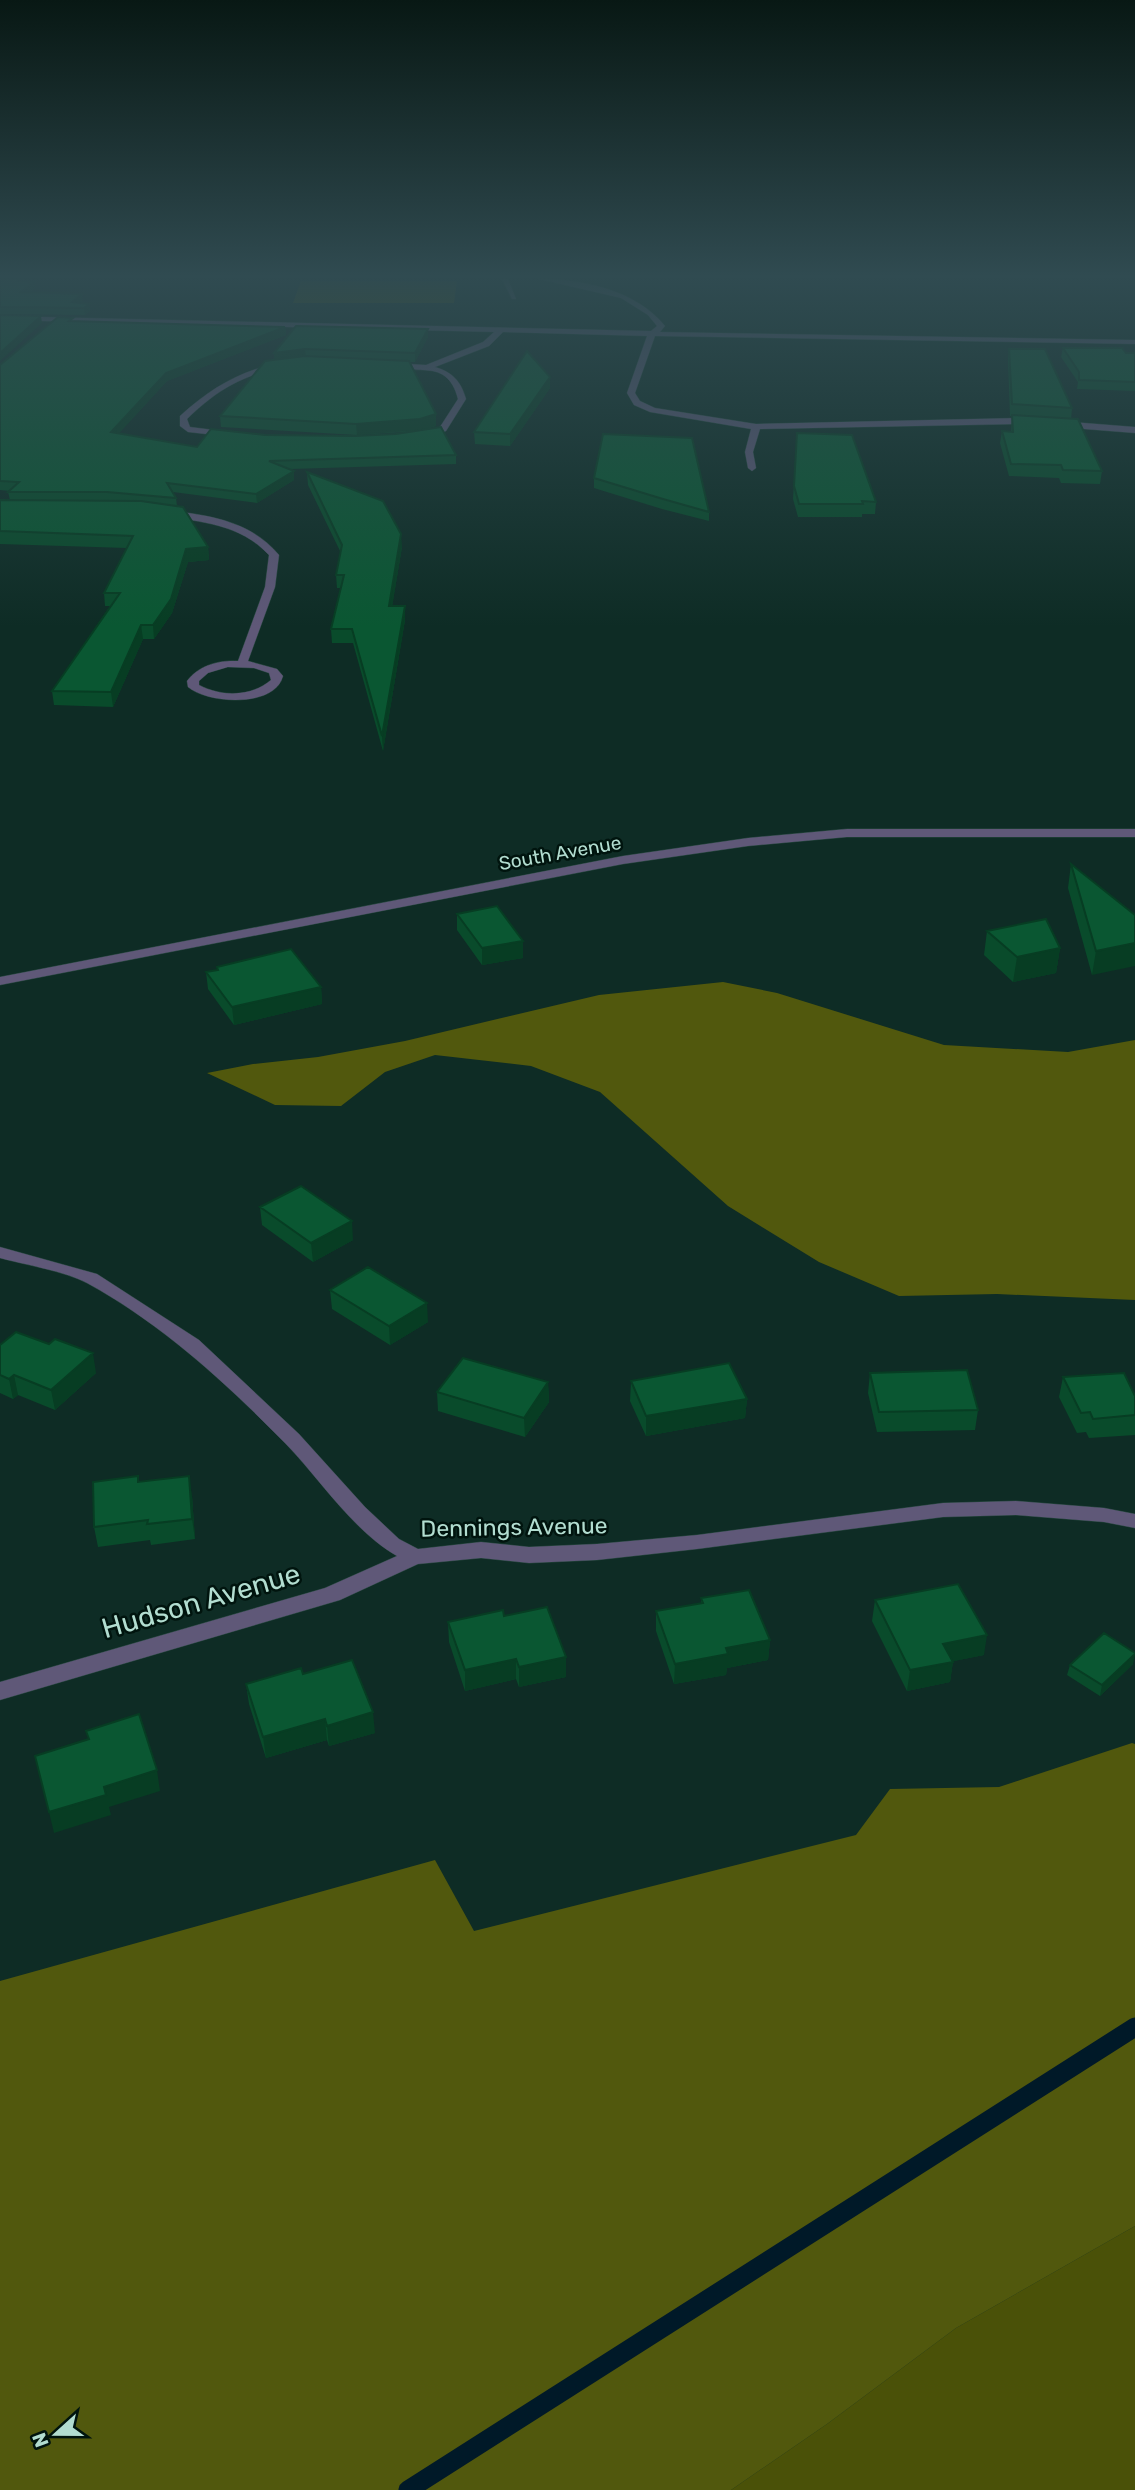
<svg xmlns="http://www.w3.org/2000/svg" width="1135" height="2490" viewBox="0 0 1135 2490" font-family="Rubik,sans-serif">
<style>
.green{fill:#4a5108}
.forest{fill:#51580d}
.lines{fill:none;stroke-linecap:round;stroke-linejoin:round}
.stream{stroke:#001928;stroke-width:19}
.minor-casing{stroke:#284840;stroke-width:1}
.minor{fill:#5f5878;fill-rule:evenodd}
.wall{fill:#094b2b}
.shaded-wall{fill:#073d23}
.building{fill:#0a5732;stroke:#073d23;stroke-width:2}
.labels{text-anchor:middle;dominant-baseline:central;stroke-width:5;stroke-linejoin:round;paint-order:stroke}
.far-street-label{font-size:19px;fill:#b2ddd0;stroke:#00140e}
.street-label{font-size:23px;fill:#b2ddd0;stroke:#00140e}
.near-street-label{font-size:28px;fill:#b2ddd0;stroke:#00140e}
</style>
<rect width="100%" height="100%" fill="#0e2c25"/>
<!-- green -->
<path class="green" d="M 301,281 L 457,281 L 454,303 L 293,303 Z
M 1135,2226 L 1135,2490 L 731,2490 L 827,2424 L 956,2328 Z"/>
<!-- forest -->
<path class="forest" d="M 723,982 L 777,993 L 944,1045 L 1068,1052 L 1135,1040 L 1135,1300 L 997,1294 L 899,1296 L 819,1262 L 728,1206 L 600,1092 L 531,1066 L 435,1055 L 385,1072 L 341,1106 L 275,1105 L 207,1073 L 253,1064 L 318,1057 L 405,1041 L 599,995 Z
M 1132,1743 L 1135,1744 L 1135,2226 L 956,2328 L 827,2424 L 731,2490 L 0,2490 L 0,1981 L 435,1860 L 474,1931 L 856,1835 L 890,1789 L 999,1787 Z"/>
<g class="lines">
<!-- stream -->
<path class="stream" d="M 408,2490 L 1135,2027"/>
<!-- minor casing -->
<g class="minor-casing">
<path id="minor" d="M 502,279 L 508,279 L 516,299 L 512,299 Z
M 539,279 C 583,279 636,290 665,326 L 660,332 L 1135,340 L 1135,344 L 655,336 L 635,393 L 640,401 L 655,408 L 756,424 L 1021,418 L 1135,427 L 1135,433 L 1021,424 L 760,429 L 753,452 L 756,468 L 752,471 L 748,468 L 745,452 L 751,429 L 650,412 L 634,405 L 627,393 L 647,336 L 503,332 L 489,346 L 435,367 C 452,372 461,381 466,399 L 446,431 L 422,439 L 419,434 L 440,427 L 458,399 C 447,355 413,378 386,365 L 390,363 L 426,365 L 483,342 L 494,332 L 0,320 L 0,316 L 651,331 L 657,326 L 648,315 L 621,298 Z
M 282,362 L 285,366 C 242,376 219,388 187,419 L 190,427 L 230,432 L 233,437 L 188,432 L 180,426 L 180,416 C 212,387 240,371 282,362 Z
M 165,510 C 207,515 250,520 279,555 L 275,587 L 248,661 L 277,669 L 283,676 C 275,708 208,704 188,687 L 187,681 C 199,665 219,660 238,661 L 265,587 L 269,555 C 239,523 202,523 162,515 L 162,511 ZM 228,667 L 254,668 L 269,673 L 271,680 C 251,697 222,697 199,685 L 199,681 L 208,673 Z
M 847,829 L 1135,829 L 1135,837 L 847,837 L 748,846 L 623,864 L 0,985 L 0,977 L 623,856 L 748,838 Z
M 0,1247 L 97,1274 L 199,1340 L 299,1434 L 365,1507 L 399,1539 L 418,1549 L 481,1542 L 529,1547 L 597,1544 L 697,1535 L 943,1503 L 1016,1501 L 1104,1508 L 1135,1514 L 1135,1528 L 1104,1522 L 1016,1515 L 943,1517 L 697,1549 L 597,1560 L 529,1563 L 481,1558 L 418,1564 L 340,1600 L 0,1700 L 0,1682 L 325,1588 L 397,1556 C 352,1530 321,1480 285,1443 C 226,1383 162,1324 87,1283 C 64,1271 26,1265 0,1258 Z"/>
</g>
<!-- minor -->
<use href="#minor" class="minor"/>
</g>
<!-- wall -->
<path class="wall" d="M 0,279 L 22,279 L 22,281 L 34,282 L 35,289 L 30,292 L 83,301 L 80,303 L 89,304 L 90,311 L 85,315 L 0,314 Z
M 74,321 L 285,327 L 286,335 L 167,381 L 118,434 L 197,447 L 265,435 L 355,436 L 396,434 L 418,431 L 357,435 L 221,427 L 220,416 L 275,360 L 274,353 L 428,329 L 428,337 L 415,362 L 409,362 L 436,414 L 436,426 L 423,430 L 456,455 L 456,464 L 290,469 L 294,471 L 294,480 L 257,503 L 173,492 L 176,498 L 177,506 L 208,547 L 209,560 L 188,562 L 172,613 L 154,639 L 143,639 L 113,707 L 54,705 L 52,691 L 110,606 L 105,606 L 104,593 L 127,548 L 0,544 L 0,500 L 10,500 L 8,492 L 10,491 L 0,490 L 0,365 Z
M 1063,348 L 1135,353 L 1135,391 L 1077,389 L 1078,382 L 1061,357 Z
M 1009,349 L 1072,408 L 1071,419 L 1102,471 L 1100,484 L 1061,483 L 1059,478 L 1009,476 L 1000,443 L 1002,431 L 1011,432 L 1012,416 L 1010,416 L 1008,360 Z
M 550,377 L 550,388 L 510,446 L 475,444 L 474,432 Z
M 797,433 L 876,502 L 875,514 L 862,514 L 862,517 L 798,517 L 793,499 Z
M 307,472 L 402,547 L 392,606 L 405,620 L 383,751 L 353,643 L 332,643 L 331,629 L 341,588 L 337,588 L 336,575 L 341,553 L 308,485 Z
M 594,478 L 709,512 L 709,521 L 662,509 L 594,488 Z
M 1071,864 L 1135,915 L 1092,975 L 1068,888 Z
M 457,914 L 523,958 L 482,965 L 457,930 Z
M 987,931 L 1060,948 L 1056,973 L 1013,982 L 984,955 Z
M 217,967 L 321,987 L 322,1004 L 234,1025 L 208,989 L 206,972 L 217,970 Z
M 260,1207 L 353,1240 L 313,1262 L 262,1225 Z
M 330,1290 L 428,1322 L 390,1345 L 332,1309 Z
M 0,1345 L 96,1373 L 55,1410 L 18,1395 L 13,1399 L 0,1393 Z
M 870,1373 L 978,1410 L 975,1430 L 877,1432 L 868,1393 Z
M 1063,1377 L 1135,1396 L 1135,1435 L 1089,1438 L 1086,1432 L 1077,1433 L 1059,1397 Z
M 631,1381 L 747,1399 L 745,1418 L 646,1436 L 630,1401 Z
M 548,1382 L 549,1402 L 525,1437 L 438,1411 L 437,1392 Z
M 139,1482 L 192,1496 L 195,1539 L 151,1545 L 150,1540 L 98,1547 L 94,1527 Z
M 701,1598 L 770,1640 L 768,1660 L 727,1668 L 726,1675 L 674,1684 L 656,1631 L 656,1611 L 701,1604 Z
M 875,1600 L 984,1655 L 953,1661 L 950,1682 L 907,1691 L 872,1621 Z
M 504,1616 L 566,1657 L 566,1677 L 519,1687 L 516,1679 L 465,1691 L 449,1642 L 448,1622 Z
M 1133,1664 L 1100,1696 L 1067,1675 L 1070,1665 Z
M 303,1674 L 375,1733 L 329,1746 L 327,1740 L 266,1758 L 249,1704 L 246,1684 Z"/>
<!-- shaded-wall -->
<path class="shaded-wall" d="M 34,282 L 35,289 L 22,299 L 21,292 Z
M 82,294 L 83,301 L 74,308 L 72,302 Z
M 89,304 L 90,311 L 85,315 L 84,308 Z
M 41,316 L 42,323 L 0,361 L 0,353 Z
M 285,327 L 286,335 L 167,381 L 112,441 L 111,432 L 166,373 Z
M 428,329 L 428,337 L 415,362 L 415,353 Z
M 305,349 L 306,357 L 275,361 L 274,353 Z
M 550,377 L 550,388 L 510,446 L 510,434 Z
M 436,414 L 436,426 L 421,430 L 357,435 L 356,424 Z
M 294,471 L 294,480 L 257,503 L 256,494 Z
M 401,534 L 402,547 L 390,620 L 389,606 Z
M 208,547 L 209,560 L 188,562 L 172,613 L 154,639 L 153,625 L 186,549 Z
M 405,606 L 405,620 L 383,751 L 382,736 Z
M 141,625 L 143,639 L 113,707 L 111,692 Z
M 523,941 L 523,958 L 482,965 L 482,948 Z
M 1135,943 L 1135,966 L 1092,975 L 1096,951 Z
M 1060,948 L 1056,973 L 1013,982 L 1017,957 Z
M 321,987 L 322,1004 L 234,1025 L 232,1007 Z
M 352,1221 L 353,1240 L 313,1262 L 311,1243 Z
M 427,1303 L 428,1322 L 390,1345 L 389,1326 Z
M 93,1353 L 96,1373 L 55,1410 L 51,1390 Z
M 14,1375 L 18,1395 L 13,1399 L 9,1379 Z
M 548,1382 L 549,1402 L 525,1437 L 524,1418 Z
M 747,1399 L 745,1418 L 646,1436 L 646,1416 Z
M 189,1476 L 192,1496 L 195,1539 L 192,1519 Z
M 987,1635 L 984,1655 L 940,1664 L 943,1644 Z
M 770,1640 L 768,1660 L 727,1668 L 726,1675 L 674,1684 L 675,1664 L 726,1648 Z
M 1135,1654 L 1133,1664 L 1100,1696 L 1102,1685 Z
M 566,1657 L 566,1677 L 519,1687 L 519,1667 Z
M 516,1659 L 516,1679 L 465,1691 L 465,1670 Z
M 953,1662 L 950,1682 L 907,1691 L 910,1670 Z
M 373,1712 L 375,1733 L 329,1746 L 327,1726 Z
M 325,1719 L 327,1740 L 266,1758 L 263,1737 Z
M 157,1770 L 160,1791 L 109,1807 L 111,1815 L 54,1833 L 49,1812 L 104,1787 Z"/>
<!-- building -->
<path class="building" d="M 0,279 L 22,279 L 19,281 L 34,282 L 21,292 L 82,294 L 72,302 L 89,304 L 84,308 L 0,307 Z
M 0,315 L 41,316 L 0,353 Z
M 58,317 L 73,318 L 69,321 L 285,327 L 166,373 L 111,432 L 197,447 L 211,429 L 265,435 L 355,436 L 396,434 L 441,427 L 456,455 L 269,461 L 294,471 L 256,494 L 167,483 L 176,498 L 107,492 L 8,492 L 19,482 L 0,481 L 0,365 Z
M 296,326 L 428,329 L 415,353 L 305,349 L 274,353 Z
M 1063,348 L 1122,348 L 1126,353 L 1135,353 L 1135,382 L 1079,380 L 1079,372 Z
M 1009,349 L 1045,349 L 1072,408 L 1012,404 Z
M 527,351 L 550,377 L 510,434 L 474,432 Z
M 305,356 L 409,361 L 436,414 L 420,419 L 356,424 L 220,416 L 265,361 Z
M 1012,415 L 1078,419 L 1102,471 L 1063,470 L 1061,465 L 1011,464 L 1002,431 L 1013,432 Z
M 797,433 L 852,435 L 876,502 L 862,501 L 863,504 L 799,504 L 794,486 Z
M 603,434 L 692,438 L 709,512 L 663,499 L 594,478 Z
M 307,472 L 383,501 L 401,534 L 389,606 L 405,606 L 382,736 L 352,629 L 331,629 L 344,575 L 336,575 L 342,545 Z
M 0,500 L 141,501 L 183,507 L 208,547 L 186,549 L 171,599 L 153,625 L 141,625 L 111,692 L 52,691 L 120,593 L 104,593 L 133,536 L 0,531 Z
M 1071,864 L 1135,915 L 1135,943 L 1096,951 Z
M 497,906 L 523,941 L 482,948 L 457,914 Z
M 1046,919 L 1060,948 L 1017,957 L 987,931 Z
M 291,949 L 321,987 L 232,1007 L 206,972 L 218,970 L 217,967 Z
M 301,1186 L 352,1221 L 311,1243 L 260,1207 Z
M 368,1267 L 427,1303 L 389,1326 L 330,1290 Z
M 16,1332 L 49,1344 L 55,1339 L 93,1353 L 51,1390 L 14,1375 L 9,1379 L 0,1375 L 0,1345 Z
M 463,1358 L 548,1382 L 524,1418 L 437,1392 Z
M 729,1363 L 747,1399 L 646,1416 L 631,1381 Z
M 967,1370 L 978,1410 L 879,1412 L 870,1373 Z
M 1124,1373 L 1135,1396 L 1135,1415 L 1093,1419 L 1090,1412 L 1081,1413 L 1063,1377 Z
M 138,1476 L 138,1482 L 189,1476 L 192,1519 L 147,1524 L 148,1520 L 94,1527 L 93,1482 Z
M 958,1584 L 987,1635 L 943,1644 L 953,1662 L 910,1670 L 875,1600 Z
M 749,1590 L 770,1640 L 726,1648 L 728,1654 L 675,1664 L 656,1611 L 703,1603 L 701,1598 Z
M 547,1607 L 566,1657 L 519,1667 L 516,1659 L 465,1670 L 448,1622 L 503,1610 L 504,1616 Z
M 1104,1633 L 1135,1653 L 1135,1654 L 1102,1685 L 1070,1665 Z
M 352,1660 L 373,1712 L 327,1726 L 325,1719 L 263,1737 L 246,1684 L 301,1668 L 303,1674 Z
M 139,1714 L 157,1770 L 104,1787 L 106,1795 L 49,1812 L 35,1756 L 89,1739 L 86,1731 Z"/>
<!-- sky -->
<linearGradient id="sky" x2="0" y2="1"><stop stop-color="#081814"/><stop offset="0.44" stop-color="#304b51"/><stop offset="1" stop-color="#304b51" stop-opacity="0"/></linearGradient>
<rect width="1135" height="627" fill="url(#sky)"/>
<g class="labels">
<!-- far-street labels -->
<g class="far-street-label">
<text transform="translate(560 853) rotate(-10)">South Avenue</text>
</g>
<!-- street labels -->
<g class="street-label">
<text transform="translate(514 1527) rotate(-1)">Dennings Avenue</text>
</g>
<!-- near-street labels -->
<g class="near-street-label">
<text transform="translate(201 1601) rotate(-16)">Hudson Avenue</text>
</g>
</g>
<!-- north arrow -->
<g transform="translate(56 2434) rotate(249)" stroke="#00140e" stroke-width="5" paint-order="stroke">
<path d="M0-5L12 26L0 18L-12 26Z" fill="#b2ddd0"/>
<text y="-10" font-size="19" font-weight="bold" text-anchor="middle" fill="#b2ddd0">N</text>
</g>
</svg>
